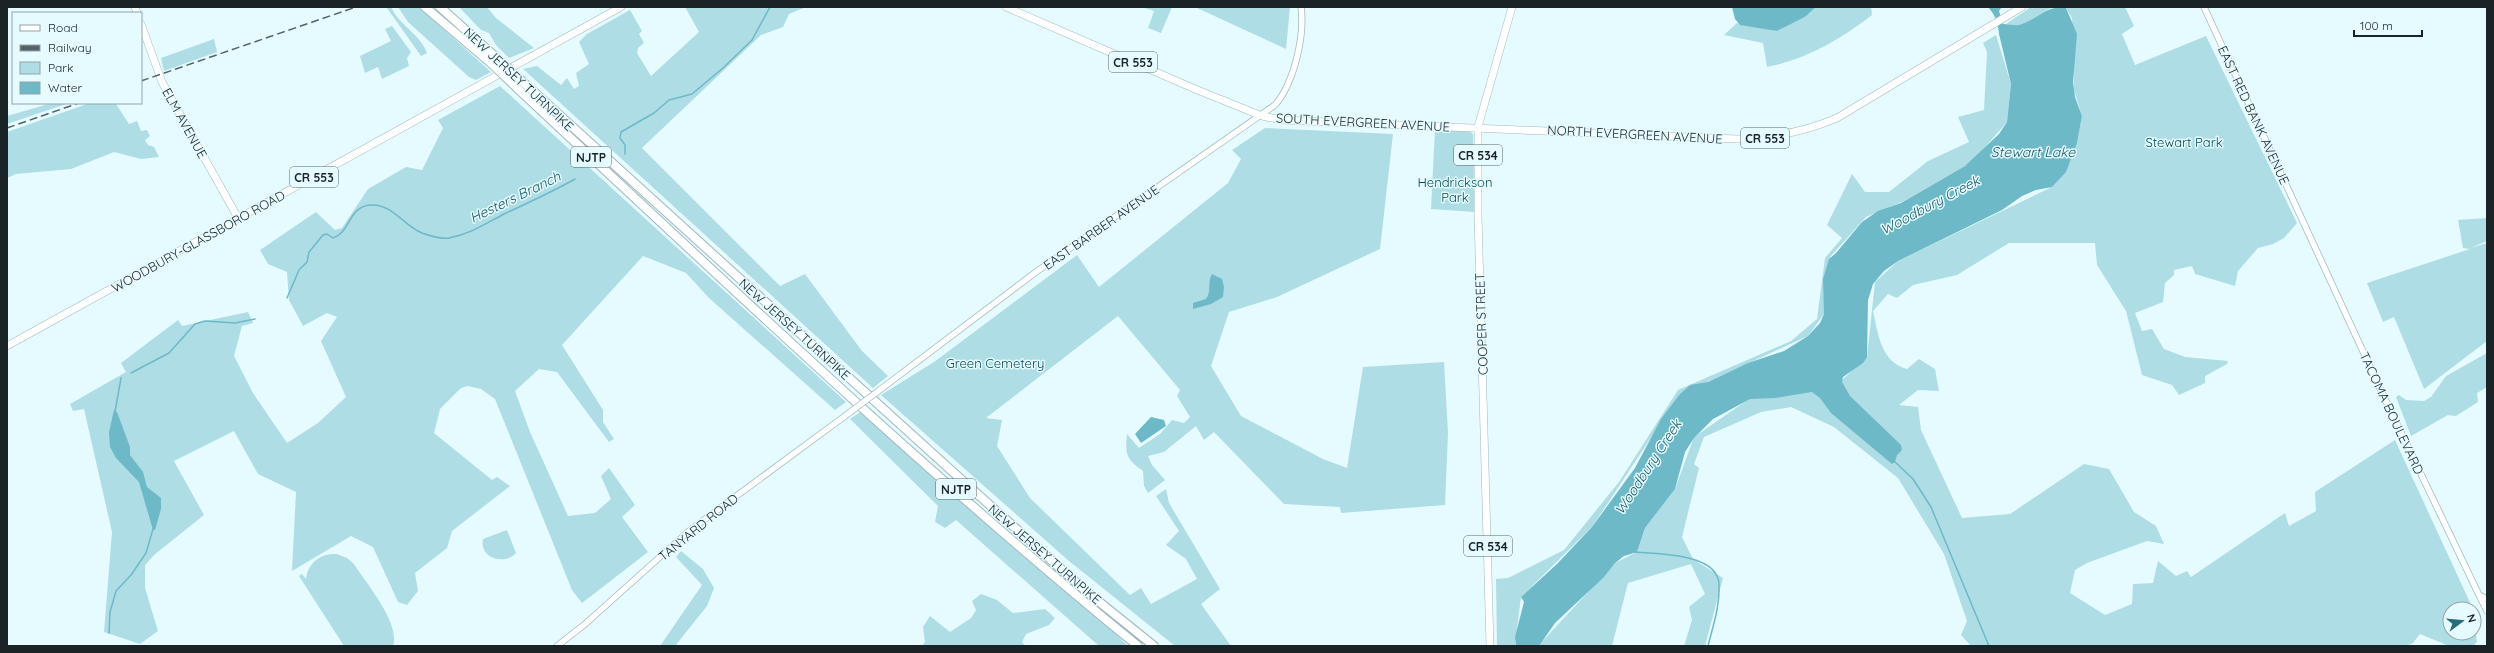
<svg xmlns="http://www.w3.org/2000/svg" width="2494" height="653" viewBox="0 0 2494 653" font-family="Quicksand,sans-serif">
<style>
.green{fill:#afdde5}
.water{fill:#6db9c7}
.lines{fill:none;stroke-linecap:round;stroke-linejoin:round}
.stream{stroke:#6db9c7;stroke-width:1.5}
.minor-casing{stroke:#9fb9be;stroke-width:7}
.major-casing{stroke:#9fb9be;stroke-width:8}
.highway-casing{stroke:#9fb9be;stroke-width:10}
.minor{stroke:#fff;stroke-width:5.5}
.major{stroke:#fff;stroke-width:7}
.highway{stroke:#fff;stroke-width:8}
.rail{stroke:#566366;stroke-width:1.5;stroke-dasharray:8 4;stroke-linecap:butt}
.minor-bridge-casing{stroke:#9fb9be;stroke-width:7;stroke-linecap:butt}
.highway-bridge-casing{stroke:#9fb9be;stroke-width:10;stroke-linecap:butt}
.minor-bridge{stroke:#fff;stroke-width:5.5}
.highway-bridge{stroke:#fff;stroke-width:8}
.labels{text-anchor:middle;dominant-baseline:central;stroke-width:3;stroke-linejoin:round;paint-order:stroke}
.shield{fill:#e5fbff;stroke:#576467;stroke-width:1}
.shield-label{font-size:12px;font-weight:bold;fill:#1a2426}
.street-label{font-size:13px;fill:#1a2426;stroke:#e5fbff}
.park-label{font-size:13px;fill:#004a54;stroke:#e5fbff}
.water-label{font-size:14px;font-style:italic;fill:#185963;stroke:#e5fbff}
</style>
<rect width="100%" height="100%" fill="#e5fbff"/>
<!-- green -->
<path class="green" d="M 391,7 C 399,25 421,35 427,53 L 421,56 L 387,8 Z
M 398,7 L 419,7 L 491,72 L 476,80 L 469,77 L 408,22 Z
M 459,7 L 487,7 L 496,18 L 534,48 L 509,58 L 496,45 L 489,33 L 481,30 Z
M 685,7 L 806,7 L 789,14 L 783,27 L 761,35 L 642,148 L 780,286 L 805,274 L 862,351 L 888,376 L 873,388 L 523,69 L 537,66 L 561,85 L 567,78 L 574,89 L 579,86 L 576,73 L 589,64 L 579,42 L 587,34 L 630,10 L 642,31 L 639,34 L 644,43 L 638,48 L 637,53 L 651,76 L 699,32 Z
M 1141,7 L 1172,7 L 1161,33 L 1148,28 L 1154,11 Z
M 1195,7 L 1290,7 L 1286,49 Z
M 1816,7 L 1871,7 L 1872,15 C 1841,39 1805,60 1767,67 L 1763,43 L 1724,35 L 1737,23 L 1777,31 L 1805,17 Z
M 2031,7 L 2054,7 C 2038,12 2023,33 2006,24 Z
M 2060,7 L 2125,7 L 2134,26 L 2122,34 L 2135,65 L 2206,36 L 2297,223 L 2284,238 L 2273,244 L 2258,248 L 2238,271 L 2235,286 L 2195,274 L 2192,266 L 2174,270 L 2174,275 L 2165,283 L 2163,302 L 2135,313 L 2142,331 L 2152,329 L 2164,349 L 2185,357 L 2228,361 L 2227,364 L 2205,376 L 2205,383 L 2179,395 L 2172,385 L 2142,375 L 2126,311 L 2097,265 L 2095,243 L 2009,243 L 1957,275 L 1913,285 L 1897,298 L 1888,294 L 1873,311 C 1878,334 1881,362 1907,369 L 1919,359 L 1935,369 L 1939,391 L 1918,390 L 1899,405 L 1918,407 L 1921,430 L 1962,518 L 2010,514 L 2084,464 L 2109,469 L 2134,512 L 2156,526 L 2164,544 L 2147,541 L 2087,563 L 2075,570 L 2070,593 L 2105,615 L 2132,604 L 2133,584 L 2153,583 L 2158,561 L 2176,576 L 2187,571 L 2191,577 L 2285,513 L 2289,526 L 2316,511 L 2315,492 L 2395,440 L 2473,609 L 2450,609 L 2450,633 L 2474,633 L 2474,616 L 2477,642 L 2473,646 L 2449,646 L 2420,634 L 2412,644 L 2402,646 L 1971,646 L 1961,635 L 1967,621 L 1944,554 L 1898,478 L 1834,427 L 1791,407 L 1761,412 L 1704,437 L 1694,464 L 1699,468 L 1682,537 L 1693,559 L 1723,578 L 1705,646 L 1684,646 L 1692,620 L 1689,607 L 1705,594 L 1691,564 L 1628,583 L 1612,646 L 1538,646 L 1615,563 L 1637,552 L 1645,528 L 1675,489 L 1694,437 L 1749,399 L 1811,392 L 1842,380 L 1867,357 L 1875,282 L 1898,261 L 2052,187 L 2077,143 L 2082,116 L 2074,90 L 2072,18 L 2066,8 Z
M 392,26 L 411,52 L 407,58 L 409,66 L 382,79 L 378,67 L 365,73 L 360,56 L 391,41 L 385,29 Z
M 1996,35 L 2011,84 L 2007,122 L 1972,162 L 1904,201 L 1866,217 L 1830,257 L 1824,314 L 1808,336 L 1679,395 L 1592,527 L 1521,597 L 1515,644 L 1519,646 L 1497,646 L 1496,579 L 1508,578 L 1564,550 L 1619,482 L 1678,390 L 1791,341 L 1817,319 L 1825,258 L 1842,238 L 1827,225 L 1852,174 L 1865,192 L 1889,192 L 1928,161 L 1969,142 L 1958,117 L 1984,110 L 1987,52 L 1983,43 Z
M 214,39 L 217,52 L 164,71 L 161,58 Z
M 500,86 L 846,402 L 835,410 L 709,298 L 686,273 L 643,256 L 562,345 L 603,410 L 603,422 L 614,439 L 609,442 L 557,372 L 539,369 L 515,391 L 530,432 L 568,516 L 595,513 L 611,499 L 601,476 L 609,468 L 635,505 L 622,517 L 648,552 L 582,603 L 572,590 L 495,399 L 481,389 L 468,386 L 461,388 L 440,409 L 434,433 L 492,480 L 497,477 L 510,486 L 452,531 L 447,548 L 415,573 L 418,591 L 407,605 L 398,602 L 373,547 L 351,536 L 292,571 L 296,492 L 258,474 L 234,431 L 174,461 L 204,515 L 154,555 L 145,565 L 145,588 L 158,631 L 140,644 L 104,632 L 112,532 L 84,409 L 73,411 L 70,404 L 126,372 L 121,363 L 178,320 L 182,326 L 248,312 L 253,323 L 242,326 L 234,356 L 253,393 L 287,443 L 318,423 L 346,397 L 321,341 L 337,317 L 327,313 L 303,326 L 289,300 L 287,272 L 268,264 L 260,250 L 316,212 L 335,230 L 342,228 L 368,189 L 406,167 L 422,170 L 443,128 L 438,120 Z
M 52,103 L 69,103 L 7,124 L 7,116 Z
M 90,103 L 116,104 L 129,124 L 137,121 L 141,131 L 147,130 L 150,136 L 145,140 L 148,145 L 154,147 L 159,157 L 141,159 L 114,152 L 71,169 L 16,174 L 7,178 L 7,132 Z
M 1265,128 L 1393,134 L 1380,249 L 1277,297 L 1229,312 L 1211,366 L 1241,416 L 1323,459 L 1347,468 L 1363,367 L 1444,362 L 1448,433 L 1445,505 L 1341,513 L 1340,507 L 1284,504 L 1214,432 L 1204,440 L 1196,426 L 1164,452 L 1148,456 L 1152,465 L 1165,480 L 1148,493 L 1144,486 L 1143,471 C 1126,459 1125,455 1127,434 L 1139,448 L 1160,434 L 1172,420 L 1184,423 L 1190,417 L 1177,396 L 1180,390 L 1118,316 L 986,418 L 1002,420 L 997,446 L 1030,498 L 1130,595 L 1141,588 L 1151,604 L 1197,579 L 1186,559 L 1166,545 L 1179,531 L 1156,496 L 1166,489 L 1169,503 L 1220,589 L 1201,604 L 1231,646 L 1175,646 L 1069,561 L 881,395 L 934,362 L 1077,255 L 1099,287 L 1228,183 L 1241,159 L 1232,150 Z
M 1435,130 L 1469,131 L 1473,134 L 1475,212 L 1431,209 Z
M 2487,218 L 2487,241 L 2470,248 L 2487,243 L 2487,341 L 2424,389 L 2394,317 L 2383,322 L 2367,283 L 2470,249 L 2463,248 L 2458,220 Z
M 2487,353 L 2487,387 L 2477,393 L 2478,402 L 2456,416 L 2448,415 L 2411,436 L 2396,397 L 2399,395 L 2406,400 L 2424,401 L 2431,397 L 2446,376 Z
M 862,411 L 1117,635 L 1128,646 L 1099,646 L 956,520 L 945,528 L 935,522 L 938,506 L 850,419 Z
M 507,530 L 516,553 C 504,566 479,558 483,539 Z
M 681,551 L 703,569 L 714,588 L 707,606 L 675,646 L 660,646 L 702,585 L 676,557 Z
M 337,554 L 347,558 L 354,564 C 366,583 401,624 393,646 L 344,646 L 299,576 L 302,574 L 306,579 C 308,563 320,553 337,554 Z
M 981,594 L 997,600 L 1013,613 L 1045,609 L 1055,618 L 1049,625 L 1026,634 L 1022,642 L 1025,646 L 922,646 L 925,642 L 923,627 L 930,616 L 950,632 L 971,618 L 976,610 L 972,601 Z"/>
<!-- water -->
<path class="water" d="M 1732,7 L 1816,7 L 1805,17 L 1777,31 L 1740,25 L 1735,19 Z
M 1988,7 L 2002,7 L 1999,11 L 2003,24 C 2010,24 2015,27 2022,24 C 2039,18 2047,5 2066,8 L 2077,34 L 2073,82 L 2075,97 L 2082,116 L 2077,143 L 2066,172 L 2052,187 L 2036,190 L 2022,196 L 2002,210 L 1898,261 L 1884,271 L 1873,284 L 1868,300 L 1867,357 L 1863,363 L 1843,377 L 1842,382 L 1850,396 L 1901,445 L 1902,450 L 1897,455 L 1895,462 L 1892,464 L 1831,413 L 1820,398 L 1812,392 L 1775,398 L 1750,399 L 1713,419 L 1694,438 L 1685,452 L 1675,489 L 1645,528 L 1637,552 L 1624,556 L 1615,563 L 1604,577 L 1555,623 L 1539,646 L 1516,646 L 1515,637 L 1524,602 L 1521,597 L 1557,564 L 1592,527 L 1635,468 L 1661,419 L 1679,395 L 1690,385 L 1708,382 L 1748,363 L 1784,351 L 1808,336 L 1820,323 L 1824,314 L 1823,279 L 1829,259 L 1836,253 L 1862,222 L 1878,211 L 1901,203 L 1965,166 L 1999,134 L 2007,122 L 2011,84 L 1999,34 C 1998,23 1996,16 1988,7 Z
M 1212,274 L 1222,279 L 1224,287 L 1223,297 L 1211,304 L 1193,309 L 1193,303 L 1206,299 C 1212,291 1207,282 1212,274 Z
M 114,410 L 117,412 L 130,447 L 130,455 L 143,472 L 147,487 L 161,498 L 161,509 L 155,530 L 153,530 L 139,482 L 116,458 L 110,447 L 109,432 Z
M 1151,417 L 1164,420 L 1166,426 L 1141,443 L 1135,434 Z"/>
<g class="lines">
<!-- stream -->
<path class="stream" d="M 625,154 L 625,145 L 620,138 L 621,132 L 654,113 L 669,100 L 692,94 L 723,68 L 752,40 L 770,7
M 287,298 L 299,270 L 307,262 L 309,252 L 323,235 L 327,234 L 333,238 C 351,232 348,207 370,205 C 392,203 404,226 422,233 C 430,236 440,239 449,238 C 470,234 485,224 504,214 C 528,203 552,192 575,179
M 131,373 L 169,353 L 195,324 L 205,321 L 235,323 L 255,319
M 115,412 L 121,378
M 1894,461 L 1913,479 L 1931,507 L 1989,646
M 1635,552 C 1658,554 1719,553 1719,585 C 1720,606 1713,626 1708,646
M 109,633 L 110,612 L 116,591 L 131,575 L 146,553 L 153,529"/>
<!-- minor casing -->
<g class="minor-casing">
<path id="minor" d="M 2204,7 L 2385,399 L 2479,595 L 2487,599
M 881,389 L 1036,272 L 1275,105 C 1294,83 1305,36 1301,7
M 2479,595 L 2487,611
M 557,646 L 584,625 L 689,531 L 845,416"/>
</g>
<!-- major casing -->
<g class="major-casing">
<path id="major" d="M 135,7 L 137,13
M 1006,7 L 1195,89 L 1262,116 L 1281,120 L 1737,139 C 1773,138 1804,132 1837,118 L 2022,7
M 141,24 L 162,82 L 238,218
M 7,346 L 621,7
M 1490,646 L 1478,216 L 1478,127 L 1512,7"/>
</g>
<!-- highway casing -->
<g class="highway-casing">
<path id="highway" d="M 425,7 L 492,64
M 440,7 L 499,60
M 523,82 L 964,482 L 1087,592 L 1154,646
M 516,87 C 720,277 922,470 1138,646"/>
</g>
<!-- minor -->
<use href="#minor" class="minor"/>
<!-- major -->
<use href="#major" class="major"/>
<!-- highway -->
<use href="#highway" class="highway"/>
<!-- rail -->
<path class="rail" d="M 141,81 L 356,7
M 7,128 L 79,103"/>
<!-- minor-bridge casing -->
<g class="minor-bridge-casing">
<path id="minor-bridge" d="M 845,416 L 881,389"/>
</g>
<!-- highway-bridge casing -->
<g class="highway-bridge-casing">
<path id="highway-bridge" d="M 499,60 L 523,82
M 492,64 L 516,87"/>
</g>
<!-- minor-bridge -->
<use href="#minor-bridge" class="minor-bridge"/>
<!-- highway-bridge -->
<use href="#highway-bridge" class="highway-bridge"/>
</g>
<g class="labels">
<!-- shield labels -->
<g class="shield">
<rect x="1109" y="52" width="48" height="20" rx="3"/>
<rect x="1741" y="128" width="48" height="20" rx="3"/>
<rect x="1454" y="145" width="48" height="20" rx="3"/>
<rect x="571" y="147" width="40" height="20" rx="3"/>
<rect x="290" y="167" width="48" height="20" rx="3"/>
<rect x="936" y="479" width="40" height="20" rx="3"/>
<rect x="1464" y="536" width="48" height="20" rx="3"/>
</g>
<g class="shield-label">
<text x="1133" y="62">CR 553</text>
<text x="1765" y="138">CR 553</text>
<text x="1478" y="155">CR 534</text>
<text x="591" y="157">NJTP</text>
<text x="314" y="177">CR 553</text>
<text x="956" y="489">NJTP</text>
<text x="1488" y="546">CR 534</text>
</g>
<!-- street labels -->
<g class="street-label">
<text transform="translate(519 79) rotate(43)">NEW JERSEY TURNPIKE</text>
<text transform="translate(2254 115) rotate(65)">EAST RED BANK AVENUE</text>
<text transform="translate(1363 122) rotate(3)">SOUTH EVERGREEN AVENUE</text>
<text transform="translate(185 123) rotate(61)">ELM AVENUE</text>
<text transform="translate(1635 134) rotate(3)">NORTH EVERGREEN AVENUE</text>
<text transform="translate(1101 227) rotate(-35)">EAST BARBER AVENUE</text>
<text transform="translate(198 241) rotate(-29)">WOODBURY-GLASSBORO ROAD</text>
<text transform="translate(1481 324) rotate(-92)">COOPER STREET</text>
<text transform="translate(795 329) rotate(42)">NEW JERSEY TURNPIKE</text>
<text transform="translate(2392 413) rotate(65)">TACOMA BOULEVARD</text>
<text transform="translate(698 527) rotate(-39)">TANYARD ROAD</text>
<text transform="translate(1045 554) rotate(41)">NEW JERSEY TURNPIKE</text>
</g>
<!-- park labels -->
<g class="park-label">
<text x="2184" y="142">Stewart Park</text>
<text x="1455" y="182">Hendrickson<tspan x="1455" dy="15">Park</tspan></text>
<text x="995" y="363">Green Cemetery</text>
</g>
<!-- water labels -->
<g class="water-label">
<text x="2033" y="152">Stewart Lake</text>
<text transform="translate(515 197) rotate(-26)">Hesters Branch</text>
<text transform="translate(1930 205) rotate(-28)">Woodbury Creek</text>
<text transform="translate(1648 467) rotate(-57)">Woodbury Creek</text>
</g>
</g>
<!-- border -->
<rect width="2494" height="653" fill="none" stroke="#1a2426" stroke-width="16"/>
<!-- legend -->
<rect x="12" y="12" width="130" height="92" fill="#e5fbff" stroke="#94a5a8"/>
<rect x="20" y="25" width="20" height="6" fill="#ffffff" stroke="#94a5a8"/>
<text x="48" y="32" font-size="12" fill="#1a2426">Road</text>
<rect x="20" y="45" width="20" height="6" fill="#566366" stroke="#94a5a8"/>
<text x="48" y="52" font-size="12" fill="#1a2426">Railway</text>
<rect x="20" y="62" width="20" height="12" fill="#afdde5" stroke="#94a5a8"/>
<text x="48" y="72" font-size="12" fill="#1a2426">Park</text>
<rect x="20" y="82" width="20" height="12" fill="#6db9c7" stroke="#94a5a8"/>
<text x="48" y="92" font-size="12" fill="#1a2426">Water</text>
<!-- north arrow -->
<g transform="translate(2462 621) rotate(74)"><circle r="19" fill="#e5fbff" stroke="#94a5a8"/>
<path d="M0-3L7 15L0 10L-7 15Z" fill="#266e7a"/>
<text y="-6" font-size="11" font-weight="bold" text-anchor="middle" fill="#1a2426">N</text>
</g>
<!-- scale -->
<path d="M2354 30v6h68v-6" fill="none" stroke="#1a2426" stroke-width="2"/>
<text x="2360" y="30" font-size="12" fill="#1a2426" stroke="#e5fbff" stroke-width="3" paint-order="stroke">100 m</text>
</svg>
